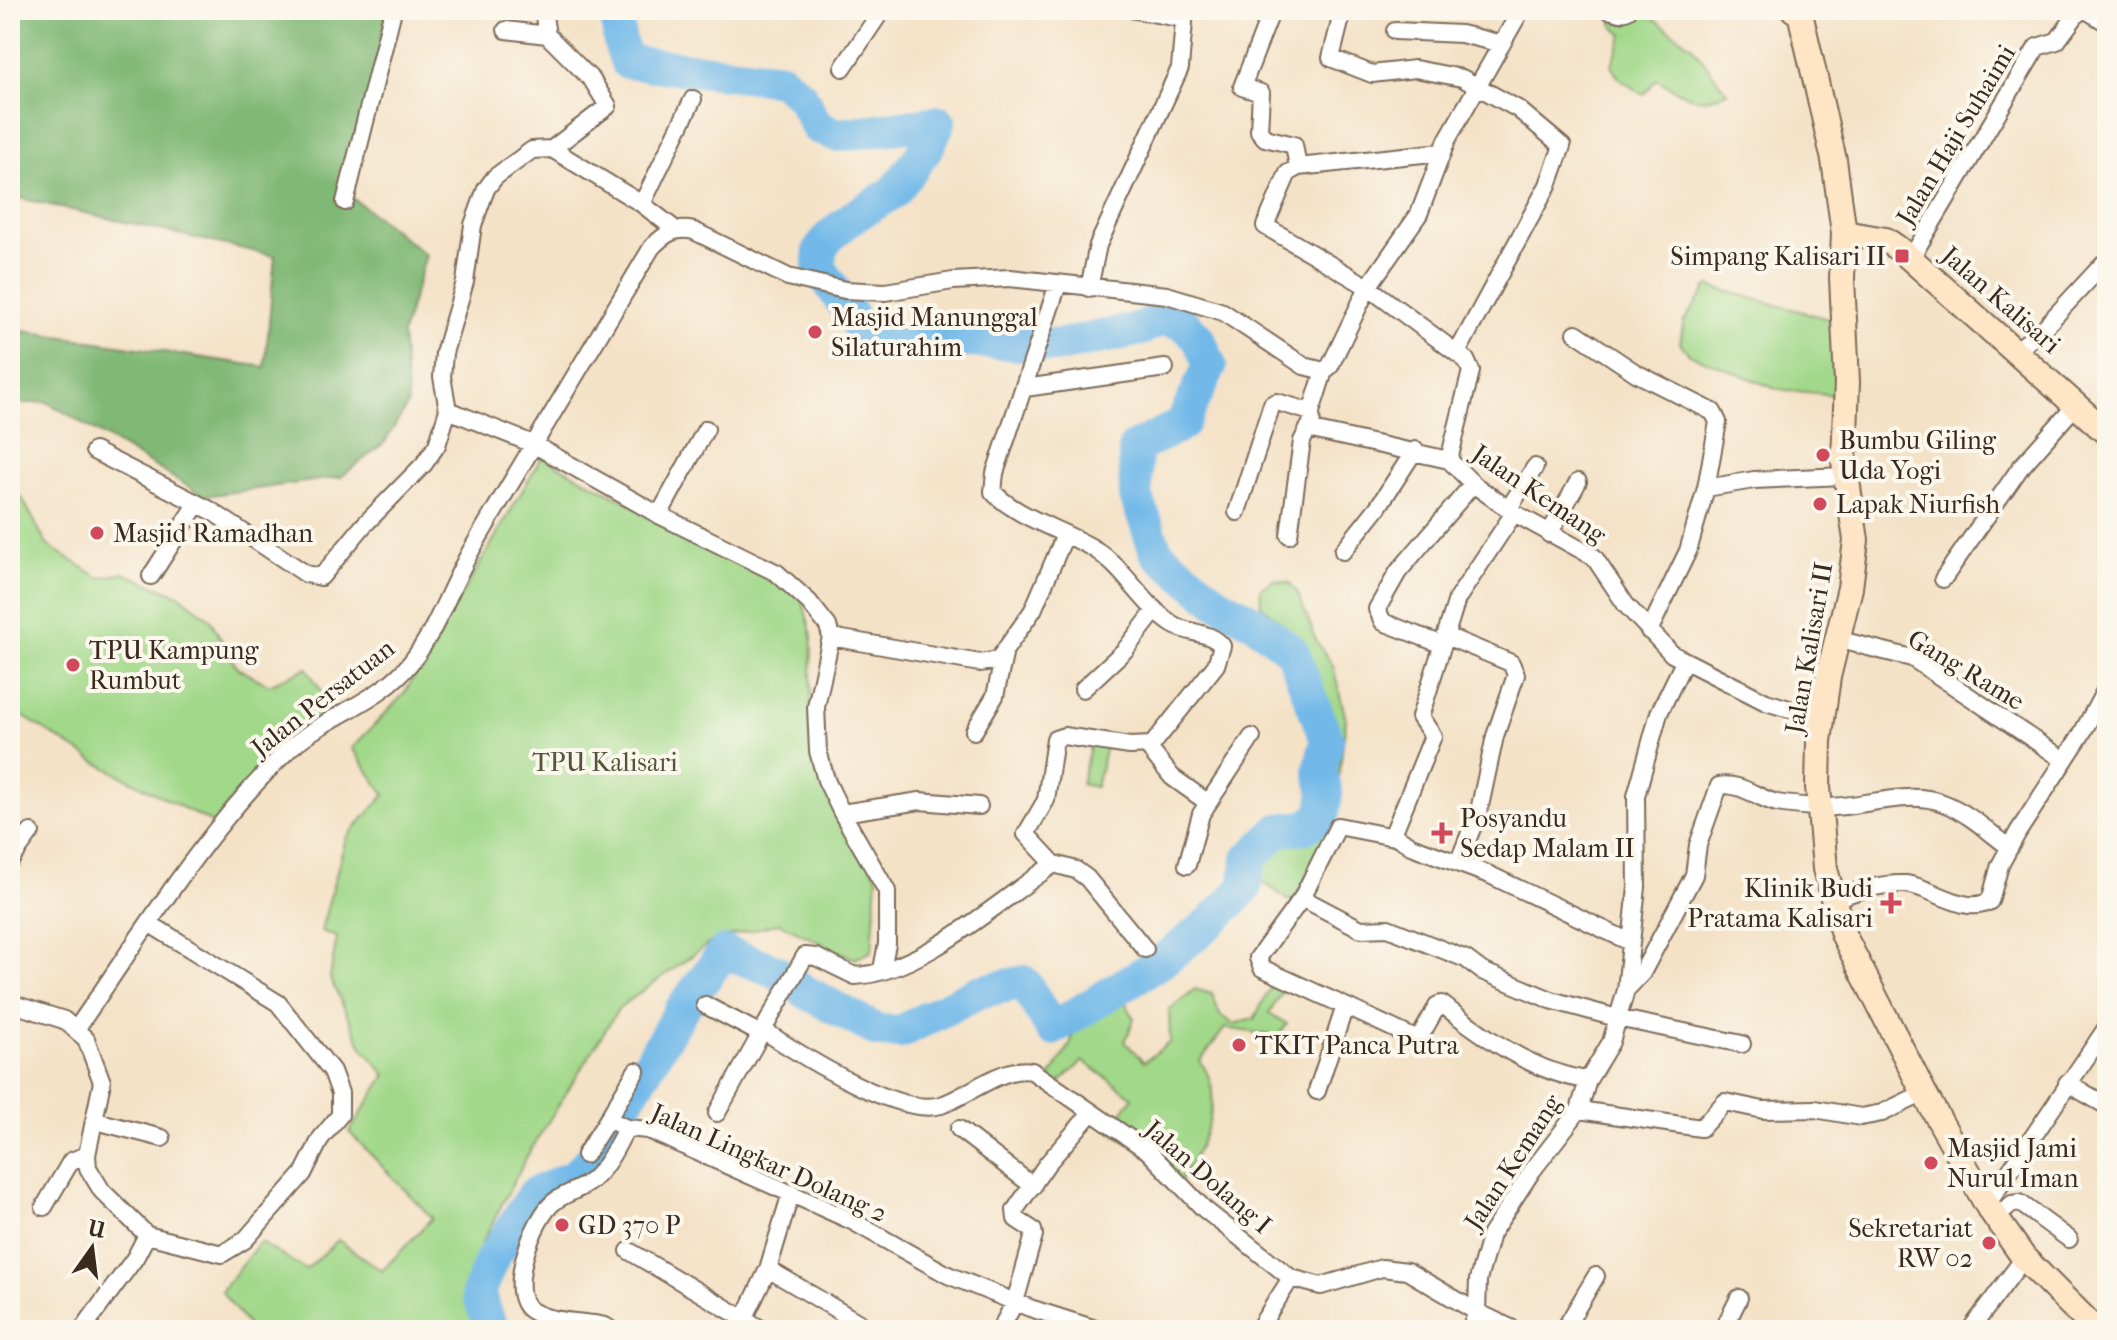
<svg xmlns="http://www.w3.org/2000/svg" width="2117" height="1340" viewBox="0 0 2117 1340" font-family="'IM FELL French Canon',serif">
<style>
.green{fill:#a1d889;stroke:#6e8154;stroke-width:2}
.forest{fill:#80b875;stroke:#5e714a;stroke-width:2}
.lines{fill:none;stroke-linecap:round;stroke-linejoin:round}
.river{stroke:#72b9e9;stroke-width:34}
.street-casing{stroke:#7c6a59;stroke-width:20}
.secondary-casing{stroke:#7c6a59;stroke-width:28}
.street{stroke:#fff;stroke-width:16}
.secondary{stroke:#fde5c5;stroke-width:24}
.poi-dot{fill:#d1495b;stroke:#fbf7ec;stroke-width:3}
.labels{text-anchor:middle;dominant-baseline:central;stroke-width:8;stroke-linejoin:round;paint-order:stroke}
.street-label{font-size:26px;fill:#3b2a1e;stroke:#fbf7ec}
.poi-label{font-size:26px;fill:#3b2a1e;stroke:#fbf7ec;text-anchor:start}
.park-label{font-size:26px;fill:#545639;stroke:#fbf7ec}
</style>
<rect width="100%" height="100%" fill="#fbf7ec"/>
<filter id="ink" filterUnits="userSpaceOnUse"><feTurbulence type="fractalNoise" baseFrequency=".0125" numOctaves="2"/><feDisplacementMap in="SourceGraphic" scale="16" xChannelSelector="R" yChannelSelector="G"/><feConvolveMatrix kernelMatrix="1 2 1 2 8 2 1 2 1" color-interpolation-filters="sRGB"/></filter>
<filter id="wash" filterUnits="userSpaceOnUse"><feTurbulence type="fractalNoise" baseFrequency=".006" numOctaves="4" result="noise"/><feDisplacementMap in="SourceGraphic" scale="32" xChannelSelector="R" yChannelSelector="G"/><feGaussianBlur stdDeviation="1.8" result="paint"/><feColorMatrix in="noise" values="0 0 0 0 0 0 0 0 0 0 0 0 0 0 0 0 0 1.4 0 .05"/><feComposite in="paint" operator="in"/></filter>
<g filter="url(#wash)">
<rect width="100%" height="100%" fill="#f4e2c7"/>
<!-- green -->
<path class="green" d="M 1646,13 L 1692,46 L 1727,92 C 1697,107 1683,95 1657,79 L 1643,95 L 1620,79 L 1611,66 L 1623,35 L 1614,27 L 1611,18 Z
M 1708,286 L 1836,321 L 1837,395 L 1776,389 L 1689,354 L 1680,343 L 1684,321 Z
M 542,457 L 801,594 L 812,636 L 810,725 L 877,878 L 872,951 L 855,959 L 779,923 L 714,940 L 619,1008 L 527,1156 L 483,1241 L 464,1292 L 487,1330 L 251,1330 L 221,1291 L 260,1242 L 306,1270 L 338,1240 L 382,1271 L 432,1218 L 349,1132 L 386,1075 L 362,1047 L 330,978 L 337,937 L 321,931 L 346,838 L 385,795 L 352,748 L 404,694 Z
M 10,488 L 22,498 L 47,545 L 100,578 L 123,573 L 181,596 L 210,619 L 237,668 L 269,685 L 307,668 L 334,712 L 214,824 L 97,763 L 10,708 Z
M 1273,580 L 1290,583 L 1298,594 L 1317,642 L 1333,666 L 1346,720 L 1332,831 L 1293,903 L 1255,877 L 1254,866 C 1276,822 1294,840 1326,818 L 1328,776 L 1324,764 L 1329,725 L 1300,640 L 1261,605 L 1260,589 Z
M 1091,743 L 1106,746 L 1096,787 L 1081,784 Z
M 1274,981 L 1285,988 L 1269,1013 L 1287,1024 L 1278,1036 L 1225,1028 L 1200,1061 C 1229,1099 1201,1145 1181,1180 L 1109,1130 L 1133,1097 L 1083,1061 L 1055,1087 L 1050,1078 L 1071,1043 L 1075,1023 L 1122,995 L 1134,1019 L 1125,1042 L 1144,1062 L 1170,1042 L 1169,1010 L 1195,989 L 1212,994 L 1220,1015 L 1233,1024 L 1254,1019 Z"/>
<!-- forest -->
<path class="forest" d="M 10,10 L 387,10 L 349,195 L 426,255 L 402,334 L 408,404 L 385,442 L 341,477 L 204,496 L 47,402 L 10,404 L 10,329 L 265,367 L 275,256 L 10,196 Z"/>
<g class="lines">
<!-- river -->
<path class="river" d="M 492,1330 L 478,1293 L 492,1259 L 534,1194 L 573,1177 L 593,1158 L 681,1010 L 724,952 L 776,971 L 804,991 L 878,1031 L 900,1032 L 978,992 L 1024,982 L 1052,1029 L 1161,962 L 1211,922 L 1245,888 L 1249,859 L 1279,830 L 1306,827 L 1322,816 L 1326,793 L 1320,770 L 1327,740 L 1292,651 L 1254,622 L 1216,601 L 1157,553 L 1136,496 L 1135,448 L 1182,424 L 1210,366 L 1199,339 L 1183,323 L 1160,319 L 1141,329 L 1058,346 L 934,339 L 878,342 L 865,336 L 819,267 L 820,249 L 830,236 L 853,217 L 894,192 L 927,148 L 939,122 L 838,135 L 817,127 L 801,96 L 781,79 L 627,62 L 620,43 L 616,10"/>
</g>
</g>
<g filter="url(#ink)">
<g class="lines">
<!-- street casing -->
<g class="street-casing">
<path id="street" d="M 543,10 L 547,35 L 592,80 L 608,106 L 552,149
M 1135,10 L 1183,19
M 1272,10 L 1242,87 L 1261,93 L 1259,131 L 1265,138 L 1294,145 L 1298,167
M 1343,10 L 1331,58 L 1372,74 L 1415,69 L 1462,78 L 1518,109 L 1562,146 L 1548,185 L 1457,353
M 1609,10 L 1620,13 L 1628,10
M 2086,10 L 2107,23
M 506,30 L 547,35
M 1395,31 L 1461,34 L 1502,44
M 843,68 L 882,10
M 1442,152 L 1298,167 L 1288,173 L 1265,226 L 1368,287 L 1466,360 L 1471,371 L 1449,460
M 345,202 L 393,10
M 642,204 L 693,99
M 1911,258 L 2037,47 L 2057,41 L 2080,10
M 1089,288 L 1098,245 L 1180,68 L 1185,10
M 1576,333 L 1636,373 L 1713,412 L 1718,422 L 1706,488
M 2017,350 L 2043,329 L 2107,260
M 1324,371 L 1311,412 L 1312,430 L 1449,460 L 1473,484 L 1514,513 L 1594,557 L 1626,605 L 1672,654 L 1766,702 L 1822,719
M 1025,388 L 1165,368
M 448,410 L 533,444 L 659,515 L 777,573 L 809,602 L 828,626 L 831,637 L 816,707 L 818,751 L 826,780 L 842,813 L 887,891 L 887,944 L 882,969
M 94,451 L 210,510 L 306,574 L 321,577 L 363,526 L 424,464 L 437,445 L 448,410 L 442,377 L 444,353 L 465,282 L 473,225 L 486,189 L 495,177 L 532,150 L 552,149 L 642,204 L 676,230
M 1509,508 L 1535,467
M 1237,512 L 1272,404 L 1277,402 L 1311,412
M 1514,513 L 1457,599 L 1420,717 L 1433,736 L 1393,834 L 1411,846 L 1490,875 L 1630,942
M 659,515 L 706,429
M 1549,534 L 1578,482
M 1289,535 L 1302,441 L 1309,427
M 1343,551 L 1378,507 L 1415,450
M 151,576 L 197,504
M 1943,579 L 2020,468 L 2076,405
M 1649,631 L 1688,551 L 1706,488 L 1754,480 L 1845,476
M 1446,636 L 1511,663 L 1516,675 L 1495,736 L 1479,811 L 1458,863
M 831,637 L 980,663 L 998,660 L 1033,610 L 1065,535
M 1836,639 L 1912,658 L 2064,760
M 1443,645 L 1383,622 L 1377,609 L 1398,572 L 1473,484
M 1083,689 L 1125,650 L 1155,611
M 974,731 L 995,696 L 1004,655
M 1148,747 L 1172,777 L 1207,802
M 842,813 L 920,801 L 979,806
M 10,861 L 31,832
M 1054,864 C 1000,900 921,973 855,976 L 816,957 L 805,956 L 763,1030 C 799,1054 899,1118 941,1105 C 969,1096 1002,1065 1032,1071 L 1148,1151 L 1204,1209 L 1291,1278 L 1321,1286 L 1382,1268 L 1407,1271 L 1477,1312 L 1515,1330
M 1054,864 L 1026,834 L 1046,800 L 1055,739 L 1064,736 L 1130,746 L 1152,745 L 1216,665 L 1222,646 C 1211,631 1187,634 1172,624 C 1142,604 1126,570 1096,550 C 1064,530 1019,519 993,492 L 995,473 L 1058,284
M 1054,864 L 1076,870 L 1087,878 L 1145,949
M 1187,865 L 1201,814 L 1252,737
M 1302,898 L 1361,929 L 1388,928 L 1466,959 L 1482,971 L 1551,1000 L 1617,1018 L 1742,1044
M 1832,900 C 1855,891 1880,883 1905,884 C 1931,886 1964,916 1990,901 L 2000,865 L 2018,832 L 2081,735 L 2107,687
M 1626,990 L 1642,973 L 1694,875 L 1698,845 L 1719,786 C 1738,781 1759,799 1777,803 C 1789,805 1802,806 1814,807 C 1853,811 1905,788 1943,803 C 1967,812 1989,832 2009,847
M 10,1003 L 64,1020 L 86,1039 L 102,1082 L 87,1155 L 88,1168 L 102,1191 L 147,1235 L 135,1258 L 82,1330
M 705,1005 L 761,1034
M 1345,1006 L 1262,968 L 1258,958 L 1302,898 L 1338,826 L 1394,837
M 77,1028 C 142,934 203,833 285,753 C 322,716 379,704 412,661 C 438,628 451,585 472,549 C 531,448 592,348 652,247 C 666,233 675,227 694,231 L 788,277 L 845,290 L 885,292 L 953,281 L 1010,278 L 1167,295 L 1223,312 L 1304,366 L 1324,371 L 1330,366 L 1368,287 L 1419,214 L 1447,140 L 1521,10
M 2067,1083 L 2107,1106
M 1317,1091 L 1345,1006 L 1418,1040 L 1438,1005 L 1442,1004 C 1482,1036 1536,1074 1588,1080
M 1579,1110 L 1701,1128 L 1725,1102 L 1763,1110 L 1815,1109 L 1861,1117 L 1882,1113 L 1924,1093
M 717,1113 L 763,1030
M 608,1119 L 636,1071
M 96,1121 L 162,1138
M 959,1129 L 1033,1186
M 585,1155 L 608,1119 L 626,1128 L 648,1130 L 852,1221 L 948,1275 L 1030,1308 L 1099,1330
M 1987,1205 L 2107,1027
M 44,1207 L 71,1161 L 87,1155
M 1996,1217 L 2012,1204 L 2020,1203 L 2069,1239
M 147,1235 L 222,1254 L 245,1240 L 303,1174 L 321,1138 L 340,1115 L 340,1093 L 332,1071 L 278,1003 L 150,924
M 629,1251 L 763,1330
M 768,1269 L 871,1330
M 611,1330 L 605,1326 C 583,1321 552,1323 532,1311 C 504,1295 534,1216 555,1201 C 569,1191 585,1189 597,1175 C 609,1163 619,1143 626,1128
M 739,1330 L 768,1269 L 791,1193
M 1000,1330 L 1015,1302 L 1034,1235 L 1033,1230 L 1016,1219 L 1015,1210 L 1047,1164 L 1091,1113
M 1258,1330 L 1291,1278
M 1470,1330 L 1477,1312 L 1478,1280 L 1491,1234 L 1532,1171 L 1579,1110 L 1588,1080 L 1611,1042 L 1626,990 L 1637,887 L 1636,796 L 1659,713 L 1684,662
M 1564,1330 L 1596,1276
M 1723,1330 L 1739,1298
M 1970,1330 L 2024,1258"/>
</g>
<!-- secondary casing -->
<g class="secondary-casing">
<path id="secondary" d="M 1794,10 L 1800,13 L 1834,160 L 1844,233 L 1842,278 L 1847,382 L 1844,461 L 1856,540 L 1850,588 L 1828,677 L 1819,741 L 1818,787 L 1825,869 L 1843,934 L 1924,1093 L 1987,1205 L 2024,1258 L 2096,1330
M 1844,233 L 1886,240 L 1903,252 L 2107,433"/>
</g>
<!-- street -->
<use href="#street" class="street"/>
<!-- secondary -->
<use href="#secondary" class="secondary"/>
</g>
</g>
<!-- markers -->
<g class="poi-dot">
<rect x="1894" y="248" width="16" height="16" rx="4"/>
<circle cx="815" cy="332" r="8"/>
<circle cx="1823" cy="455" r="8"/>
<circle cx="1820" cy="504" r="8"/>
<circle cx="97" cy="533" r="8"/>
<circle cx="73" cy="665" r="8"/>
<path d="M1438 821h8v8h8v8h-8v8h-8v-8h-8v-8h8z"/>
<path d="M1887 891h8v8h8v8h-8v8h-8v-8h-8v-8h8z"/>
<circle cx="1239" cy="1045" r="8"/>
<circle cx="1931" cy="1163" r="8"/>
<circle cx="562" cy="1225" r="8"/>
<circle cx="1989" cy="1243" r="8"/>
</g>
<g class="labels">
<!-- street labels -->
<g class="street-label">
<text transform="translate(1956 135) rotate(-59)">Jalan Haji Suhaimi</text>
<text transform="translate(2001 300) rotate(41)">Jalan Kalisari</text>
<text transform="translate(1539 494) rotate(34)">Jalan Kemang</text>
<text transform="translate(1809 648) rotate(-80)">Jalan Kalisari II</text>
<text transform="translate(1966 670) rotate(31)">Gang Rame</text>
<text transform="translate(323 698) rotate(-38)">Jalan Persatuan</text>
<text transform="translate(1513 1162) rotate(-57)">Jalan Kemang</text>
<text transform="translate(769 1163) rotate(24)">Jalan Lingkar Dolang 2</text>
<text transform="translate(1208 1177) rotate(41)">Jalan Dolang I</text>
</g>
<!-- poi labels -->
<g class="poi-label">
<text x="1886" y="256" text-anchor="end">Simpang Kalisari II</text>
<text x="831" y="317">Masjid Manunggal<tspan x="831" dy="30">Silaturahim</tspan></text>
<text x="1839" y="440">Bumbu Giling<tspan x="1839" dy="30">Uda Yogi</tspan></text>
<text x="1836" y="504">Lapak Niurfish</text>
<text x="113" y="533">Masjid Ramadhan</text>
<text x="89" y="650">TPU Kampung<tspan x="89" dy="30">Rumbut</tspan></text>
<text x="1460" y="818">Posyandu<tspan x="1460" dy="30">Sedap Malam II</tspan></text>
<text x="1873" y="888" text-anchor="end">Klinik Budi<tspan x="1873" dy="30">Pratama Kalisari</tspan></text>
<text x="1255" y="1045">TKIT Panca Putra</text>
<text x="1947" y="1148">Masjid Jami<tspan x="1947" dy="30">Nurul Iman</tspan></text>
<text x="578" y="1225">GD 370 P</text>
<text x="1973" y="1228" text-anchor="end">Sekretariat<tspan x="1973" dy="30">RW 02</tspan></text>
</g>
<!-- park labels -->
<g class="park-label">
<text x="605" y="762">TPU Kalisari</text>
</g>
</g>
<!-- margin -->
<rect width="2117" height="1340" fill="none" stroke="#fbf7ec" stroke-width="40"/>
<!-- north arrow -->
<g transform="translate(92 1248) rotate(14)" stroke="#fbf7ec" stroke-width="6" paint-order="stroke">
<path d="M0-6L14 30L0 20L-14 30Z" fill="#3b2a1e"/>
<text y="-12" font-size="22" font-weight="bold" text-anchor="middle" fill="#3b2a1e">U</text>
</g>
</svg>
